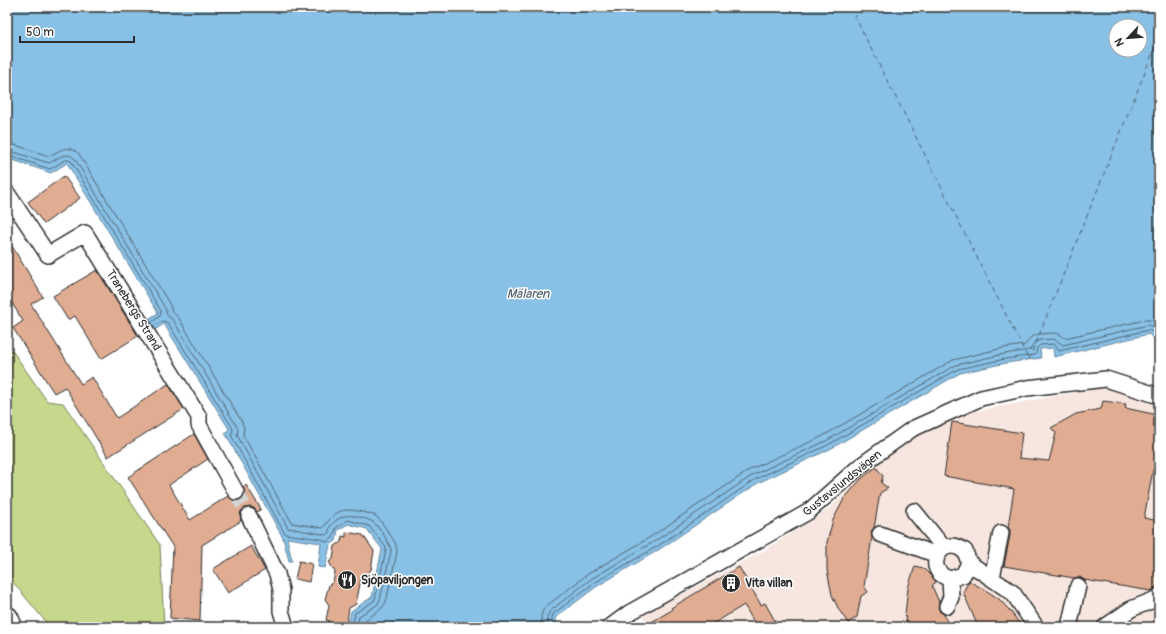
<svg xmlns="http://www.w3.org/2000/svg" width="1166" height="634" viewBox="0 0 1166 634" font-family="Pangolin,sans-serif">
<rect width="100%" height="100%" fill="#fff"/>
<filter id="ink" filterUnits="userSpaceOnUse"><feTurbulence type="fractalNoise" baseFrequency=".025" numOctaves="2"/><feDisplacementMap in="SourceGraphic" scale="8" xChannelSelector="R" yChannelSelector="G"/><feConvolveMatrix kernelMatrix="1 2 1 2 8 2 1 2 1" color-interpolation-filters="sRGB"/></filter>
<g filter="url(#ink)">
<path fill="#f6e6df" d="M1107,386L1159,402V627H643L644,614L763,551L830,508L859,477L920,432L965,413Z"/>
<path fill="#c6d88c" stroke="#78825c" d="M7,343L47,401L63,403L160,545L164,627H50L7,575Z"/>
<path fill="#88c0e6" stroke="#63849b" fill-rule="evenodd" d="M7,7H1159V345L1149,334L1054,357L1053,348L1040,349L1041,358L1006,363L960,373L830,449L758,483L660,549L596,587L556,617L557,627H348L351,611L372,597L382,549L367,529L348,524L338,530L336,541L330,545L325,568L318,567L321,543L287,538L292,561H289L283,538L225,433L229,429L164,324L151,332L145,321L158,313L67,163L51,173L7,158ZM1116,26H1140V50H1116Z"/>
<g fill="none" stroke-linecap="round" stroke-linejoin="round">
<path stroke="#506776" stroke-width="1" d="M7,144H12L49,156C60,151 67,143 79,154L170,305L172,312L178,317L242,422L244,428L243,435L292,523L323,528C335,511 341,507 362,512C367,513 373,514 377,517C381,521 385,527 388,532C393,539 397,544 397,552L386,602L381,609L365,620L363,627
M7,150L49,163C58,159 66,150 75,159L165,308L167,315L173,320L236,425L238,429L237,435L288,528L327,535C329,533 329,530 330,527C332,522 341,517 345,516C350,514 369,519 373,522C378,526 391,544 391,551L380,600L377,605L359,616L357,627
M7,155L50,169L65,160H68L71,161L161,311L160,316L152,322L151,324
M152,325L154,326L163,321L168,323L232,427L233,430L231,435L285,534L321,539L327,542L333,538L336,528L346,521L348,520L369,526L385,546L386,550L375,599L374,601L355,613L352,627
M542,627L541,616L544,608L588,574L652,536L751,469L823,436L953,360L1003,348L1025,345L1031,337L1039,334L1054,333L1059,334L1065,338L1145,320H1152L1159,323
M548,627L547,617L550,611L591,579L655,541L753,475L826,441L956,365L1004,354L1030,350L1034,343L1040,340L1054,339L1063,345L1148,325L1153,327L1159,332
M553,627L552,618L553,614L594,583L658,546L756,479L828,445L958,369L1005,359L1035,355L1036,353L1037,348L1040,345L1054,344L1056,346L1058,350L1059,351L1148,330L1151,331L1159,339"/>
<path stroke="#4c5f6c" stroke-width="1" stroke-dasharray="5 4" stroke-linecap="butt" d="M850,7L1029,360L1159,37"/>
</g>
<path fill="#e0ad93" stroke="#2b2b2b" d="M64,176L80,198L44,224L28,202Z
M7,238L43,297L31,304L81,384L92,377L117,418L168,384L184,409L108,457L65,387L54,393L13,328L23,321L7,295Z
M97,270L138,336L101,359L75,316L68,320L53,296Z
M1103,401L1126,404L1125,408L1153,414L1159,417V462L1153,470L1144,518L1159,521V587H1156L1151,591L1084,580L1080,577L1074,578L1004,566L1010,535V530L1008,527L1014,489L944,476L952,422L1022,433L1019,458L1049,461L1056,433L1051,428L1076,414L1101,409Z
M194,434L208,459L169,485L190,520L228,496L231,499L235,501L241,500L244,496L245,493L243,487L246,485L261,509L257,512L254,508L250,507L245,508L241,511L240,515L241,521L202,545L200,621L170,618L173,547L128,477Z
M876,467L883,476L881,483L888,488L880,493L874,528L871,531L872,538L864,586L868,592L861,596L857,617L848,623L839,610L832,595L827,570V542L833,520L844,499L861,479Z
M346,532L363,535L374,551L371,570L361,579L356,604L349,608L346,627H327L329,621L326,620L329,605L325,599L329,585L333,582L335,572L329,562L333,559L335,546L341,542L342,536L346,537Z
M251,546L265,570L228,593L213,569Z
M299,561L312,564L309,582L295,579Z
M915,566L923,568L936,581L932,586L939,602L938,607L940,612L944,614L949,627H907L905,614L908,588Z
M739,567L761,605L765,603L775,621L764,627H757L744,605L708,627H643L672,610L671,608Z
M969,581L987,591L999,599L1012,613L1022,627H978L963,592Z"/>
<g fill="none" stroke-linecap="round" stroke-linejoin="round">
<path stroke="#d5d5d5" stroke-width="15" stroke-dasharray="15 8" stroke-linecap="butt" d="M236,492L249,516"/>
<g stroke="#2b2b2b" stroke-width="18">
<path id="street" d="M7,193L48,255L85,233L199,417V425L236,492
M914,511L944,548
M249,516L277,574L281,590V611L286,627
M880,534L937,555
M969,563L963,575L950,579C948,578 944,577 942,575C929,566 938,545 953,546C957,546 961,549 965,551L969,563L1013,593L1036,627
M992,578L1001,533
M947,606L951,597L950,579
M610,627L629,613L808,512L860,466L912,429L981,398L1027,388L1106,379L1159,396
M1069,627L1078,586
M1105,627L1131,609L1156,599L1159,596"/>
</g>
<g stroke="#2b2b2b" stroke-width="25">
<path id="primary" d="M7,618L11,627"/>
</g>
<use href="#street" stroke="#fff" stroke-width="15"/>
<use href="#primary" stroke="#fff" stroke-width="22"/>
</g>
</g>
<defs>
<g id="restaurant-disc" transform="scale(1)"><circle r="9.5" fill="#2b2b2b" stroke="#fff"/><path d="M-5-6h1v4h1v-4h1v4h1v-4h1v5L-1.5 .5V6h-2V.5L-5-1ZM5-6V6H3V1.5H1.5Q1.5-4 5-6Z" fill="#fff"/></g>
<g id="building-disc" transform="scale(1)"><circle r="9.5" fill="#2b2b2b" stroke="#fff"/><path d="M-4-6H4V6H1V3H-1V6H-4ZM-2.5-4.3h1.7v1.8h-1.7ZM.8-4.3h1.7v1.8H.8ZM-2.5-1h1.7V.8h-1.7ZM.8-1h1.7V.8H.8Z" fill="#fff"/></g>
</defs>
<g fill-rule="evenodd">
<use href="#restaurant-disc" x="347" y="580"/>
<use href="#building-disc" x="731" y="583"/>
</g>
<g text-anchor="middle" stroke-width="3" stroke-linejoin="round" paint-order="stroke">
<g font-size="12" fill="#2b2b2b" stroke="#fff">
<text transform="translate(134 310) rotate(58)" y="4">Tranebergs Strand</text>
<text transform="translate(842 483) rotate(-39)" y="4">Gustavslundsvägen</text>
</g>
<g font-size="12" font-weight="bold" fill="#2b2b2b" stroke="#fff" text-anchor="start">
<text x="361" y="584">Sjöpaviljongen</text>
<text x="745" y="587">Vita villan</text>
</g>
<g font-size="13" font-style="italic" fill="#4c5f6c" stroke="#fff">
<text x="528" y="298">Mälaren</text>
</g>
</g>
<rect width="1166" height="634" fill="none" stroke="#fff" stroke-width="24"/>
<rect x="12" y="12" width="1142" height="610" fill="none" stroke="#2b2b2b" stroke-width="1.5" filter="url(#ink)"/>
<g transform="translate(1128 38) rotate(244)"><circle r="19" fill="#ffffff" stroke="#aaaaaa"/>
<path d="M0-3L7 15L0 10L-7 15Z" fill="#2b2b2b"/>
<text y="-6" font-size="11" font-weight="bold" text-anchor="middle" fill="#2b2b2b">N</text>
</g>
<path d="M20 36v6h114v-6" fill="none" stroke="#2b2b2b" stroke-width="2"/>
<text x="26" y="36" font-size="12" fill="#2b2b2b" stroke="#ffffff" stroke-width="3" paint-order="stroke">50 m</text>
</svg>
